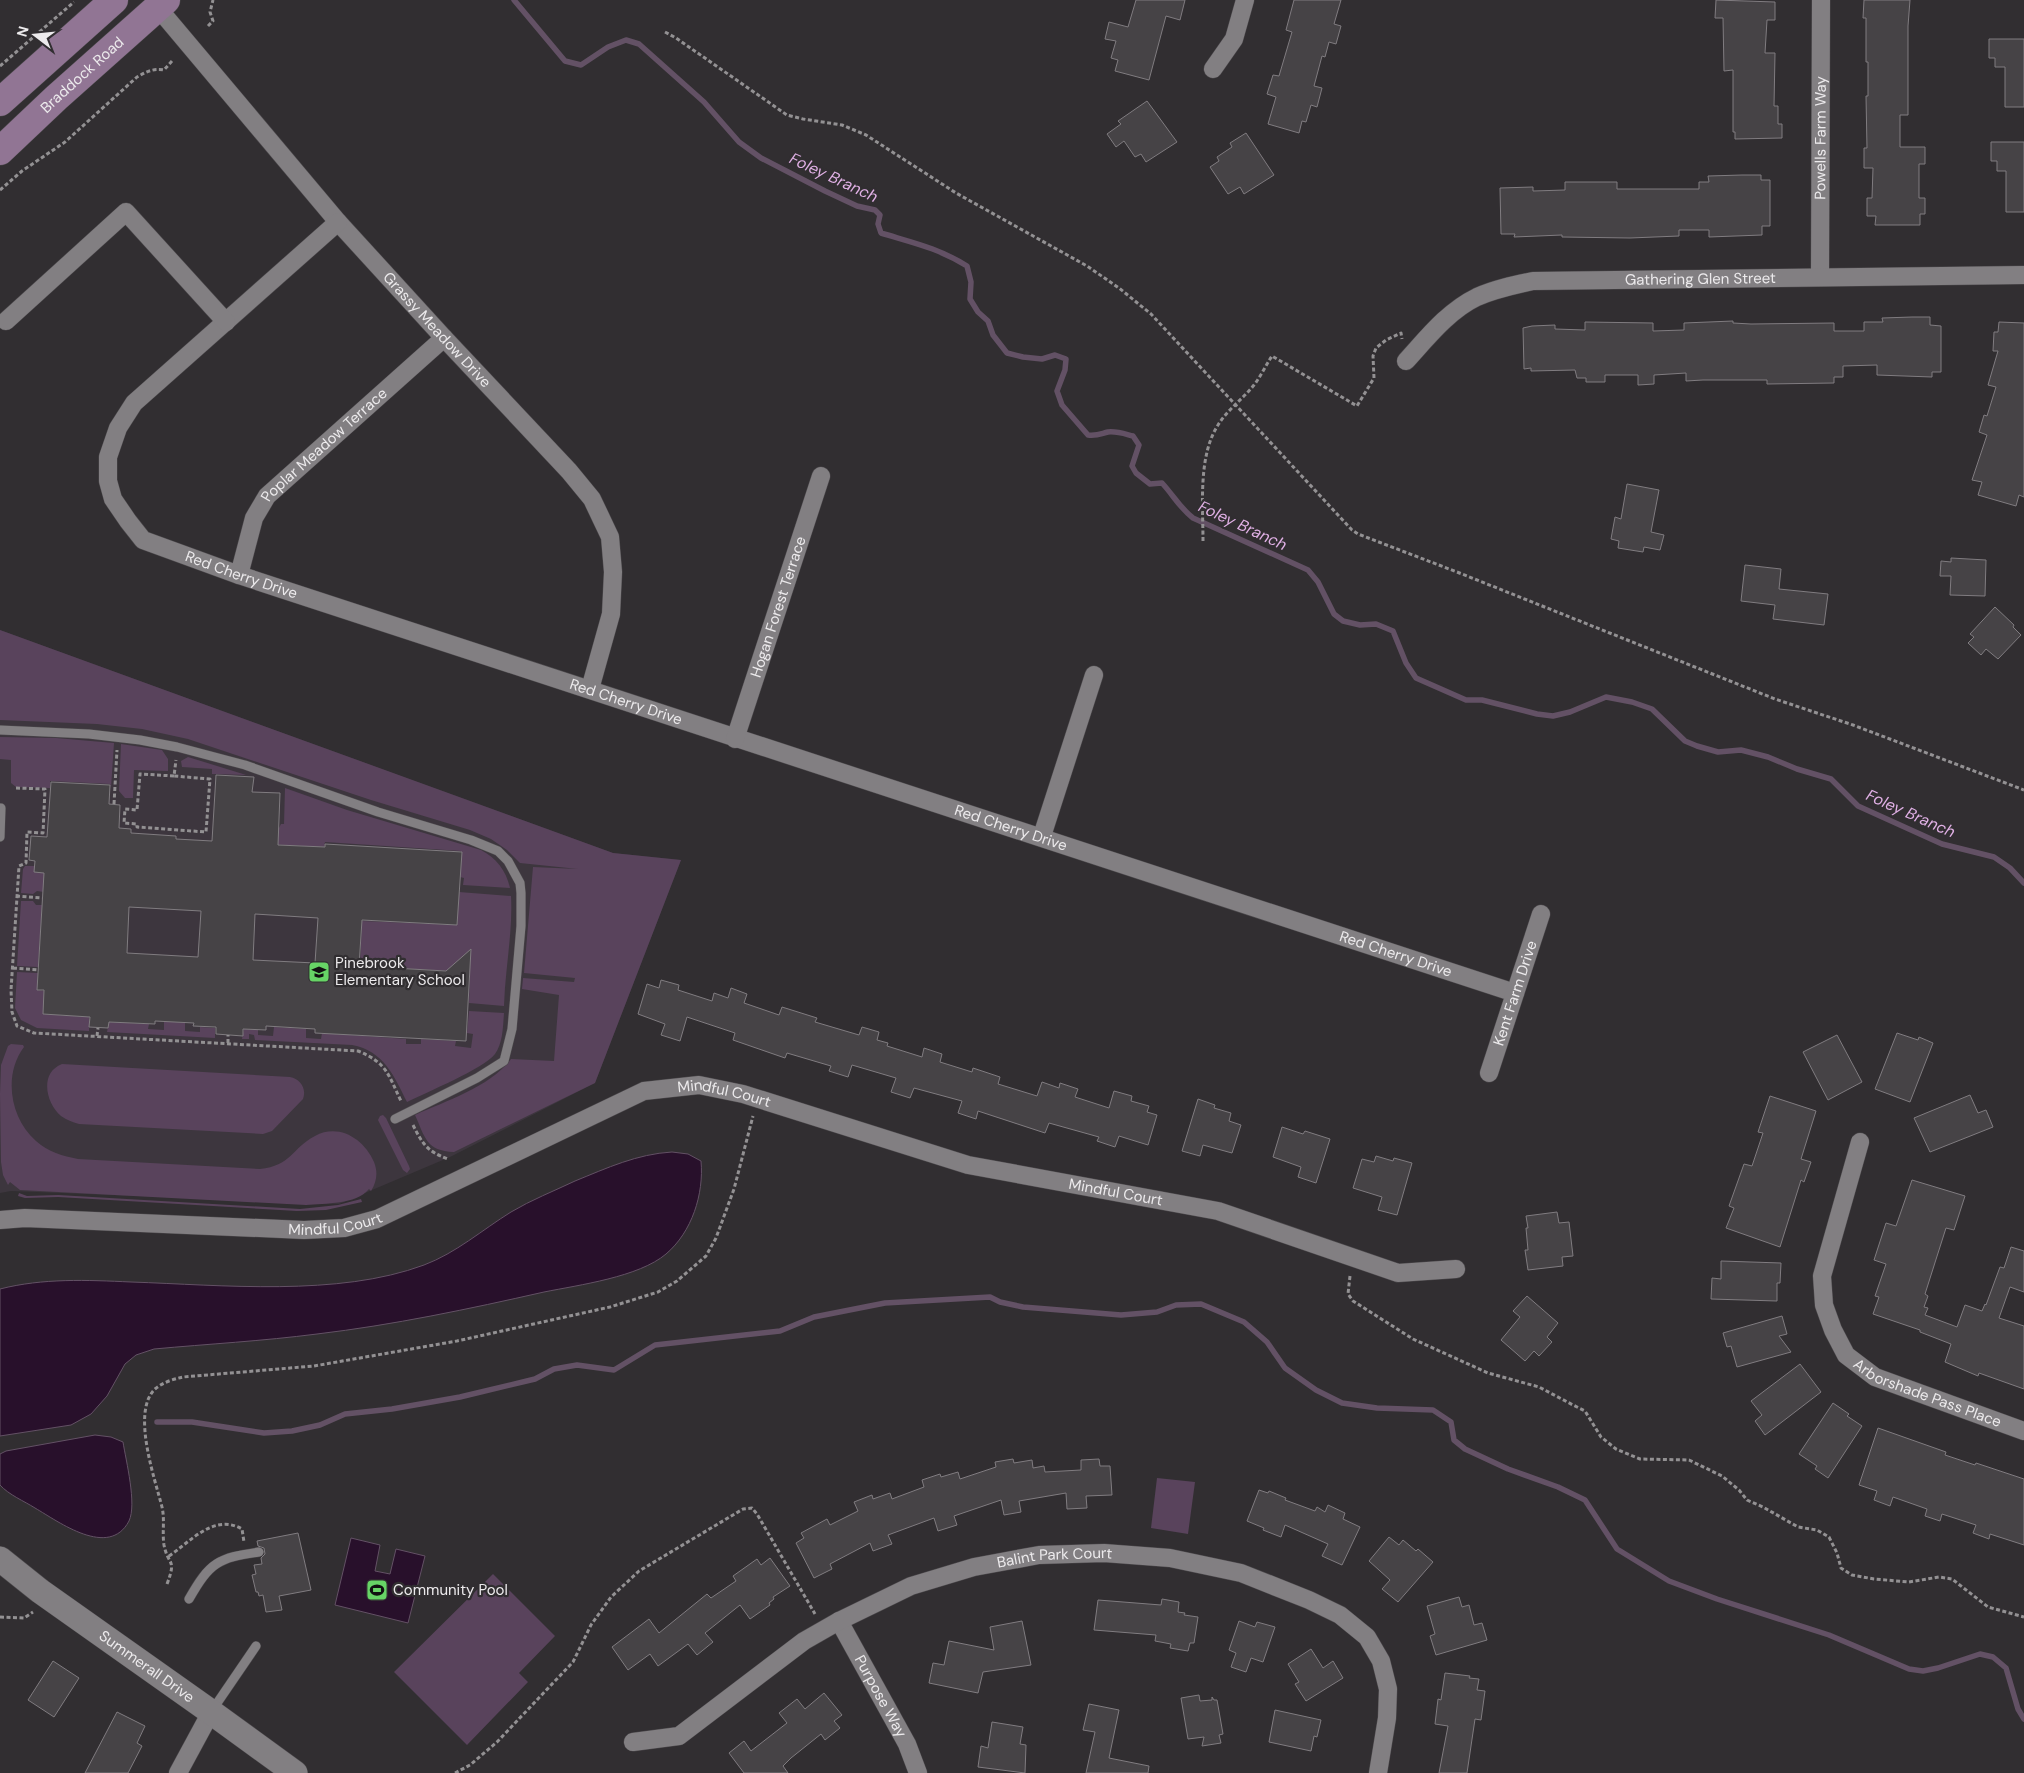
<svg xmlns="http://www.w3.org/2000/svg" width="2024" height="1773" viewBox="0 0 2024 1773" font-family="'DM Sans',sans-serif">
<rect width="100%" height="100%" fill="#312e31"/>
<path fill="#3d363e" d="M0,630L613,853L681,860L595,1083L450,1157L339,1204L11,1191L0,1193Z"/>
<path fill="#59435c" d="M0,630L613,853L681,860L595,1083L454,1152C426,1151 425,1137 415,1115C446,1101 490,1087 511,1059L554,1061L559,995L522,989L523,978L574,982L575,978L524,973L533,867L578,869L520,863L507,850L491,839L470,830L371,800L188,739L142,729L97,724L0,720Z
M0,737L56,738L114,743L111,788L110,784L50,781V788L16,787L11,783V760L0,759Z
M121,744L162,750L168,759V771L134,770L133,798H125L119,791Z
M188,757L243,774L246,775L212,774V769L182,767L181,761Z
M285,788L347,810L481,850C496,858 506,870 510,888L463,885L464,878L460,877L461,851L325,842L324,847L267,844V827L279,828L281,824H284Z
M25,866H35L45,873L44,892L37,891L33,894L21,893L23,869Z
M459,892L511,896C513,932 505,969 504,1006L469,1003L470,972L360,966L362,921L457,925Z
M21,901H33L36,905H42L38,967L17,966Z
M17,972L38,973L37,990L44,991L43,1014L89,1017V1031L37,1028L21,1020L15,1008Z
M469,1011L504,1013C503,1026 503,1043 495,1054C483,1069 427,1092 407,1102C394,1076 384,1051 352,1045L255,1040L254,1035L249,1034V1039H242L244,1029L258,1030V1035L273,1036L274,1027L306,1029V1038L321,1039L322,1033L406,1039V1044H421V1039L456,1041L455,1046L471,1048L473,1034L467,1033Z
M164,1021L185,1022V1031L200,1032V1027L215,1028V1038L107,1032L109,1022L149,1024L148,1029L164,1030Z
M11,1044L23,1045L24,1047C3,1075 10,1118 36,1141C48,1152 63,1156 78,1159L260,1169C291,1166 292,1148 315,1136C339,1123 364,1139 374,1162C378,1172 377,1181 371,1191L369,1189C356,1205 325,1203 306,1205L20,1190L10,1182L8,1185L3,1175L1,1162L0,1094L1,1065L8,1046Z
M62,1064L290,1077C300,1079 307,1088 303,1099L272,1131L263,1134L79,1124C72,1122 67,1120 61,1116C46,1103 39,1073 62,1064Z
M383,1115L386,1118L409,1166L410,1169L407,1173L403,1170L378,1120L380,1116Z
M19,1193L27,1196L58,1195L300,1209L338,1205L361,1199L362,1202L326,1210L297,1211L58,1197L25,1198L18,1196Z
M1157,1478L1195,1482L1188,1534L1151,1528Z
M493,1574L555,1636L519,1673L528,1682L467,1745L394,1672Z"/>
<path fill="#28102b" stroke="#635165" d="M672,1152L688,1154L701,1161C704,1194 692,1232 666,1254C639,1277 579,1285 544,1292C469,1309 393,1325 317,1334C263,1341 208,1344 154,1349L136,1355L125,1364L107,1396L91,1414L71,1425L0,1436V1289C43,1278 87,1280 131,1282C222,1285 338,1297 424,1265C456,1253 482,1230 511,1212C531,1200 554,1191 575,1181C607,1168 637,1154 672,1152Z
M95,1435L111,1437L123,1442C126,1461 137,1504 129,1521C109,1559 59,1522 35,1508C24,1501 9,1495 0,1485V1454L6,1451Z
M351,1538L380,1545L375,1571L390,1574L396,1549L425,1556L408,1623L335,1605Z"/>
<g fill="none" stroke-linecap="round" stroke-linejoin="round">
<path stroke="#635165" stroke-width="5.5" d="M514,0L565,61L581,65L608,47L626,40L639,44L704,102L739,142L761,158L825,191L857,206L875,210L880,215L878,224L881,233C914,243 938,248 967,266L971,282L970,299L978,312L988,321L993,335L1007,353L1023,357L1042,359L1055,355L1066,359L1065,370L1057,391L1062,405L1088,435C1097,436 1100,434 1108,432C1117,431 1125,434 1133,436L1139,445L1132,466L1136,473L1150,484L1162,483C1174,496 1179,507 1193,518L1308,570L1318,582L1334,614L1343,621L1360,625L1376,624L1393,631L1406,663L1416,678L1466,700H1482L1537,714L1553,716L1570,712L1606,697L1632,702L1652,709L1685,741L1697,746L1718,752L1741,750L1768,757L1797,769L1831,779L1858,806L1942,844L1994,857L2010,868L2024,883
M157,1422H192L264,1433L292,1431L320,1425L345,1414L392,1409L460,1397L535,1379L554,1369L577,1365L614,1370L655,1345L780,1331L814,1317L885,1303L990,1297L1000,1302L1023,1307L1121,1315L1157,1312L1176,1305L1201,1304L1244,1322L1267,1342L1285,1368L1316,1390L1342,1403L1377,1408L1433,1410L1451,1422L1454,1440L1465,1449L1508,1469L1558,1487L1585,1500L1617,1549L1669,1581L1717,1599L1829,1635L1909,1669L1923,1671L1938,1668L1980,1654L1993,1657L2006,1668L2018,1709L2024,1719"/>
</g>
<path fill="#464346" stroke="#807c80" fill-rule="evenodd" d="M1136,0H1185L1180,20L1166,16L1149,80L1115,71L1118,60L1111,58L1116,41L1105,39L1109,22L1128,27Z
M1294,0H1341L1334,24L1341,26L1336,44L1329,42L1325,57L1322,56L1314,86L1322,88L1317,107L1311,105L1306,122L1302,121L1299,133L1268,124L1276,97L1267,94L1273,75L1279,76L1292,32L1286,30Z
M1716,0L1775,2V20H1767L1765,53H1775L1774,106H1778V124H1782V138L1735,139V132H1733V70L1724,71L1723,18H1715Z
M1864,0H1910L1908,26V115H1900V147H1925V164H1919V198H1925V214H1920V225H1875L1876,216H1867V198H1872L1873,168H1864V148H1867L1866,96H1868V62H1866V18H1863Z
M1989,39H2024V107H2005V67H1995V58H1989Z
M1147,101L1177,142L1146,162L1141,154L1135,157L1124,141L1116,147L1107,134L1121,124L1118,121Z
M1246,133L1274,175L1244,194L1240,187L1228,194L1210,167L1219,161L1217,157L1232,147L1230,143Z
M1991,142H2024V212H2006V171H1997V161H1991Z
M1742,175H1761V180H1770V226H1762V235L1709,237V230H1679V236L1630,238L1562,237V235L1514,237L1515,234H1501L1500,188L1533,187V191L1565,190V182H1617V189H1699V182H1709L1708,176Z
M1912,317H1930V325L1941,326V372H1932V377L1877,375V365L1843,366V377H1834V383L1767,384V380H1703L1686,381V373L1654,375V384L1638,385V375H1605V382H1586V378H1577L1575,370L1531,371V368L1524,369L1523,328L1532,326L1555,325V329L1585,330V322L1653,323V331L1684,330V323L1733,321V323L1751,324L1834,323V331H1864V322H1883L1882,318Z
M1999,322L2024,323V497L2019,495L2016,506L1978,495L1982,482L1972,480L1987,435L1979,432L1984,415L1987,416L1996,387L1988,385L1998,351H1993L1994,332H1998Z
M1627,484L1659,490L1651,532L1664,535L1660,550L1644,547L1643,552L1618,548L1619,541L1611,539L1615,517L1621,519Z
M1951,558L1986,560L1985,596L1950,595L1951,576H1940L1941,561L1951,562Z
M1745,565L1781,569L1779,589L1828,594L1824,625L1773,619L1775,605L1741,601Z
M1995,607L2014,625L2013,627L2021,635L1998,659L1986,649L1981,655L1968,643L1974,637L1970,634Z
M216,775L254,777L252,792L280,793L278,845L325,847V844L462,852L457,925L362,920L359,966L446,971L471,949L466,1041L315,1033V1029L266,1026V1030L243,1029V1036L216,1034V1027L193,1026L194,1023L155,1021V1024L109,1022L108,1028L89,1027L90,1017L43,1014L44,990H37L44,873L34,872L35,861L29,860L31,836L47,837L51,782L110,785L109,804L120,805L119,828L131,829V833L176,836V839L212,841ZM129,907L201,911L198,957L127,953ZM255,914L318,918L315,963L253,960Z
M661,980L679,985L678,990L712,1001L714,993L728,998L731,988L747,994L744,1003L779,1015L782,1007L817,1018L815,1022L859,1035L862,1027L879,1032L877,1040L888,1043L887,1046L922,1057L924,1048L942,1054L940,1062L972,1072L973,1068L1000,1077L998,1084L1037,1096L1042,1082L1059,1088L1060,1083L1078,1089L1075,1097L1109,1108L1114,1091L1132,1096L1131,1101L1149,1106L1147,1112L1157,1115L1148,1145L1119,1136L1115,1147L1097,1141L1099,1137L1049,1123L1045,1133L978,1111L976,1119L958,1113L962,1101L914,1088L910,1098L891,1092L896,1078L852,1065L848,1077L829,1071L831,1066L787,1053L785,1058L733,1040L735,1033L687,1017L680,1041L661,1035L665,1024L638,1014L647,984L659,988Z
M1897,1033L1918,1040L1919,1037L1933,1043L1910,1102L1875,1089Z
M1837,1035L1862,1082L1828,1100L1803,1052Z
M1970,1095L1978,1113L1986,1110L1993,1127L1930,1152L1914,1118Z
M1770,1096L1816,1111L1801,1159L1811,1162L1804,1182L1801,1180L1780,1247L1726,1228L1734,1208L1729,1206L1744,1164L1752,1166L1763,1133L1758,1132Z
M1198,1099L1215,1105L1214,1108L1231,1113L1229,1121L1241,1125L1232,1153L1203,1145L1200,1156L1182,1151Z
M1282,1127L1303,1134L1305,1131L1330,1139L1316,1183L1298,1177L1301,1167L1273,1157Z
M1376,1156L1393,1161L1394,1158L1412,1163L1397,1215L1378,1210L1382,1197L1353,1188L1362,1159L1374,1162Z
M1912,1180L1965,1196L1954,1230L1946,1228L1925,1294L1928,1296L1924,1307L1928,1308L1925,1315L1957,1327L1965,1305L1982,1311L1985,1304L1986,1305L2000,1267L2004,1268L2011,1247L2024,1251V1292L2010,1287L1999,1318L2024,1326V1389L1979,1373L1978,1376L1945,1362L1951,1344L1920,1332V1330L1873,1314L1879,1297L1875,1296L1886,1264L1874,1260L1886,1223L1896,1226Z
M1557,1212L1559,1223L1569,1222L1573,1256L1562,1257L1563,1266L1528,1270L1525,1250H1528L1526,1228H1528L1526,1216Z
M1721,1261L1781,1263L1780,1283H1777V1301L1711,1299L1712,1278L1721,1279Z
M1527,1296L1558,1323L1547,1337L1552,1342L1539,1356L1534,1351L1525,1361L1501,1340L1520,1317L1513,1311Z
M1782,1316L1787,1334L1779,1336L1791,1352L1737,1367L1731,1346L1727,1347L1723,1333Z
M1800,1364L1821,1392L1765,1435L1755,1421L1762,1415L1751,1401Z
M1833,1403L1849,1414L1847,1416L1862,1426L1828,1478L1815,1469L1817,1466L1799,1454Z
M1878,1428L1946,1452L1945,1455L1975,1465L1976,1463L2024,1479V1545L1990,1534L1989,1539L1973,1533L1976,1525L1942,1514L1940,1521L1925,1516L1927,1509L1893,1497L1890,1506L1874,1500L1877,1491L1859,1485Z
M1013,1459L1014,1463L1032,1460L1033,1468L1044,1466L1045,1472L1081,1470V1460L1099,1459L1100,1466H1110L1112,1495L1086,1496L1087,1508L1067,1509L1066,1493L1019,1501L1021,1512L1004,1515L1001,1500L954,1516L957,1525L938,1531L934,1518L888,1535L892,1544L873,1551L870,1543L830,1564L832,1569L814,1578L796,1543L804,1538L801,1533L827,1519L830,1525L858,1511L854,1502L872,1495L873,1499L890,1493L892,1499L924,1487L922,1480L940,1474L941,1477L958,1472L960,1479L996,1467L995,1462Z
M1259,1490L1268,1493L1269,1491L1286,1498L1285,1500L1315,1511L1317,1507L1325,1512L1328,1505L1345,1513L1343,1519L1360,1527L1342,1565L1322,1556L1328,1544L1285,1525L1281,1537L1263,1530L1264,1528L1247,1521Z
M298,1533L311,1590L279,1596L282,1610L266,1612L263,1595L259,1596L258,1592H256L252,1575L256,1574L254,1565L262,1564L261,1558L265,1554L264,1548L258,1546L257,1541Z
M1389,1537L1399,1545L1403,1540L1416,1551L1418,1549L1433,1562L1398,1602L1382,1589L1390,1580L1369,1561Z
M770,1558L790,1586L773,1597L774,1599L769,1603L770,1605L750,1619L740,1605L705,1633L713,1642L697,1655L688,1644L658,1666L650,1654L628,1670L612,1647L649,1619L659,1633L707,1594L711,1598L736,1581L733,1576L757,1559L761,1565Z
M1459,1597L1462,1607L1469,1605L1474,1625L1482,1623L1487,1640L1436,1655L1430,1636L1435,1634L1427,1606Z
M1162,1599L1179,1602L1178,1612L1185,1613L1184,1615L1198,1617L1194,1643H1190L1188,1651L1170,1648L1171,1644L1155,1641L1156,1635L1094,1630L1098,1600L1161,1605Z
M1022,1621L1031,1665L983,1672L978,1693L929,1683L933,1663L944,1665L949,1641L994,1650L990,1627Z
M1239,1621L1255,1627L1257,1622L1275,1627L1263,1662L1251,1658L1246,1672L1231,1667L1236,1653L1229,1650Z
M1311,1649L1323,1668L1333,1661L1343,1678L1306,1701L1295,1684L1299,1682L1288,1664Z
M53,1661L79,1678L54,1717L28,1700Z
M1445,1673L1470,1676L1469,1678L1479,1679L1477,1690L1485,1691L1481,1720L1475,1719L1467,1773H1439L1448,1726L1435,1724L1438,1699L1441,1700Z
M824,1693L842,1715L834,1721L840,1728L825,1740L821,1734L791,1758L783,1766L788,1773H744L729,1753L744,1741L751,1751L787,1723L779,1713L797,1699L805,1709Z
M1199,1695L1200,1701L1212,1700V1697L1214,1700H1217L1223,1734L1219,1735L1221,1743L1202,1746L1204,1737L1188,1739L1181,1698Z
M1089,1704L1119,1710L1109,1758L1149,1766L1148,1773H1086L1095,1732L1083,1730Z
M1275,1710L1321,1720L1317,1737L1314,1736L1311,1751L1269,1742Z
M117,1712L145,1726L137,1743L142,1746L128,1773H85Z
M992,1722L1023,1727L1020,1744L1026,1745L1025,1773L978,1767L981,1746L988,1748Z"/>
<g fill="none" stroke-linecap="round" stroke-linejoin="round">
<g stroke="#4c494c" stroke-width="10">
<path id="lane" d="M0,730L89,734L140,740L177,747L245,765L378,812L471,840L498,851L508,861L520,883L521,893V926L512,1029L504,1061L477,1078L395,1119
M0,808H1L0,837
M189,1599C210,1562 218,1558 259,1552
M211,1712L256,1646"/>
</g>
<g stroke="#4c494c" stroke-width="19">
<g id="street">
<path id="s1" d="M158,8L338,222L444,338L569,471L592,499L610,537L613,572L611,614L590,689"/>
<path d="M1213,69L1234,39L1245,0"/>
<path id="s2" d="M338,222L134,403L118,428L108,457V481L113,499L128,521L143,540L239,575L1515,993"/>
<path id="s3" d="M1820,277L1821,0"/>
<path d="M6,321L126,212L226,322"/>
<path id="s4" d="M1406,361C1427,338 1448,311 1477,297C1495,289 1514,285 1533,281L2024,275"/>
<path id="s5" d="M239,575L254,518L267,496L444,338"/>
<path id="s6" d="M735,739L821,476"/>
<path d="M1042,836L1094,675"/>
<path id="s7" d="M1489,1073L1541,914"/>
<path id="s8" d="M1860,1142L1822,1276L1824,1305L1833,1330L1846,1355L1875,1377L2024,1431"/>
<path id="s9" d="M0,1220L25,1218L304,1230L344,1228L377,1219L644,1091L699,1085L743,1094L968,1165L1218,1211L1398,1273L1456,1269"/>
<path id="s10" d="M839,1621L907,1744L918,1773"/>
<path id="s11" d="M633,1742L679,1736L804,1641L839,1621L911,1586L974,1567L1039,1555L1104,1553L1170,1558L1241,1573L1309,1600L1340,1615L1367,1637L1381,1661L1388,1689L1387,1718L1378,1773"/>
<path d="M178,1773L211,1712"/>
</g>
</g>
<g stroke="#4c494c" stroke-width="26">
<g id="secondary">
<path id="s12" d="M0,1559L40,1591L211,1712L295,1773"/>
</g>
</g>
<g stroke="#4c494c" stroke-width="29">
<g id="primary">
<path d="M0,102L114,0"/>
<path id="s13" d="M0,151L56,98L166,0"/>
</g>
</g>
<path stroke="#939193" stroke-width="3" stroke-dasharray="4 2.5" stroke-linecap="butt" d="M208,26L213,21L210,12L213,0
M665,32L676,38L787,115L803,119L842,125L866,135L956,193L1087,266L1119,288L1151,314L1352,530L1358,534L1457,572L1775,699L1853,725L2024,790
M0,66L74,2
M0,190L22,171L65,142L137,77C146,72 153,68 164,70L172,61
M1203,541C1203,505 1198,456 1218,425C1228,409 1243,399 1254,385C1261,376 1266,365 1272,356L1357,406L1374,378L1373,356L1376,348L1386,340L1401,333L1402,339
M174,776L140,774L137,810L125,809L124,823L137,824V827L206,832L210,779L174,776L176,760
M16,788L45,789L43,833L27,832L26,863L19,866L11,990L12,1012L17,1026L34,1033L358,1051C387,1063 388,1074 401,1101
M114,804L117,750
M16,896L42,898
M13,968L39,970
M97,1036L98,1028
M228,1043V1035
M413,1125C423,1145 427,1151 448,1159
M1350,1276L1348,1294L1353,1301L1413,1339L1488,1373L1539,1387L1573,1405L1585,1411L1601,1437L1616,1449L1640,1459L1689,1460L1722,1476L1739,1490L1747,1500L1763,1507L1798,1527L1817,1530L1829,1537L1837,1553L1841,1568L1852,1575L1874,1579L1909,1582L1939,1577L1952,1579L1988,1607L2024,1617
M169,1556C190,1542 214,1513 242,1529L244,1542
M167,1584C177,1558 168,1566 164,1545C162,1532 165,1520 162,1507C155,1479 131,1412 155,1389C163,1382 174,1379 183,1377L314,1366L457,1341L610,1307L658,1292L677,1281L706,1256L716,1238L734,1189L753,1116
M0,1617L24,1618L33,1612
M455,1773L470,1765L497,1742L573,1662L591,1625L611,1597L639,1571L743,1509L752,1508L757,1514L815,1614"/>
<use href="#lane" stroke="#827f82" stroke-width="9"/>
<use href="#street" stroke="#827f82" stroke-width="18"/>
<use href="#secondary" stroke="#827f82" stroke-width="25"/>
<use href="#primary" stroke="#917594" stroke-width="28"/>
</g>
<defs>
<g id="school-square" transform="scale(1.125)"><rect x="-9" y="-9" width="18" height="18" rx="4" fill="#67d466" stroke="#312e31"/><path d="M0-5L7-2L0 1L-7-2ZM-4 1L0 2.5L4 1V4Q0 6-4 4Z" fill="#111"/></g>
<g id="stadium-square" transform="scale(1.125)"><rect x="-9" y="-9" width="18" height="18" rx="4" fill="#67d466" stroke="#312e31"/><path d="M0-5a6.5 5 0 1 0 0 10a6.5 5 0 1 0 0-10ZM-3.5-1.8h7v3.6h-7Z" fill="#111"/></g>
</defs>
<g fill-rule="evenodd">
<use href="#school-square" x="319" y="972"/>
<use href="#stadium-square" x="377" y="1590"/>
</g>
<g text-anchor="middle" stroke-width="4.5" stroke-linejoin="round" paint-order="stroke">
<g font-size="15" fill="#eceaec" stroke="#312e31">
<text dy="5" stroke="none"><textPath href="#s13" startOffset="112">Braddock Road</textPath></text>
<text dy="5" stroke="none"><textPath href="#s3" startOffset="139">Powells Farm Way</textPath></text>
<text dy="5" stroke="none"><textPath href="#s4" startOffset="322">Gathering Glen Street</textPath></text>
<text dy="5" stroke="none"><textPath href="#s1" startOffset="426">Grassy Meadow Drive</textPath></text>
<text dy="5" stroke="none"><textPath href="#s5" startOffset="161">Poplar Meadow Terrace</textPath></text>
<text dy="5" stroke="none"><textPath href="#s2" startOffset="531">Red Cherry Drive</textPath></text>
<text dy="5" stroke="none"><textPath href="#s6" startOffset="139">Hogan Forest Terrace</textPath></text>
<text dy="5" stroke="none"><textPath href="#s2" startOffset="936">Red Cherry Drive</textPath></text>
<text dy="5" stroke="none"><textPath href="#s2" startOffset="1341">Red Cherry Drive</textPath></text>
<text dy="5" stroke="none"><textPath href="#s2" startOffset="1746">Red Cherry Drive</textPath></text>
<text dy="5" stroke="none"><textPath href="#s7" startOffset="84">Kent Farm Drive</textPath></text>
<text dy="5" stroke="none"><textPath href="#s9" startOffset="756">Mindful Court</textPath></text>
<text dy="5" stroke="none"><textPath href="#s9" startOffset="1161">Mindful Court</textPath></text>
<text dy="5" stroke="none"><textPath href="#s9" startOffset="336">Mindful Court</textPath></text>
<text dy="5" stroke="none"><textPath href="#s8" startOffset="314">Arborshade Pass Place</textPath></text>
<text dy="5" stroke="none"><textPath href="#s11" startOffset="471">Balint Park Court</textPath></text>
<text dy="5" stroke="none"><textPath href="#s12" startOffset="182">Summerall Drive</textPath></text>
<text dy="5" stroke="none"><textPath href="#s10" startOffset="86">Purpose Way</textPath></text>
</g>
<g font-size="15" fill="#eceaec" stroke="#312e31" text-anchor="start">
<text x="335" y="968">Pinebrook<tspan x="335" dy="17">Elementary School</tspan></text>
<text x="393" y="1595">Community Pool</text>
</g>
<g font-size="16" font-style="italic" fill="#e0b0e5" stroke="#312e31">
<text transform="translate(834 177) rotate(25)" y="6">Foley Branch</text>
<text transform="translate(1243 525) rotate(25)" y="6">Foley Branch</text>
<text transform="translate(1911 813) rotate(24)" y="6">Foley Branch</text>
</g>
</g>
<g transform="translate(35 35) rotate(286)" stroke="#312e31" stroke-width="4" paint-order="stroke">
<path d="M0-4L9 19L0 12L-9 19Z" fill="#eceaec"/>
<text y="-8" font-size="14" font-weight="bold" text-anchor="middle" fill="#eceaec">N</text>
</g>
</svg>
